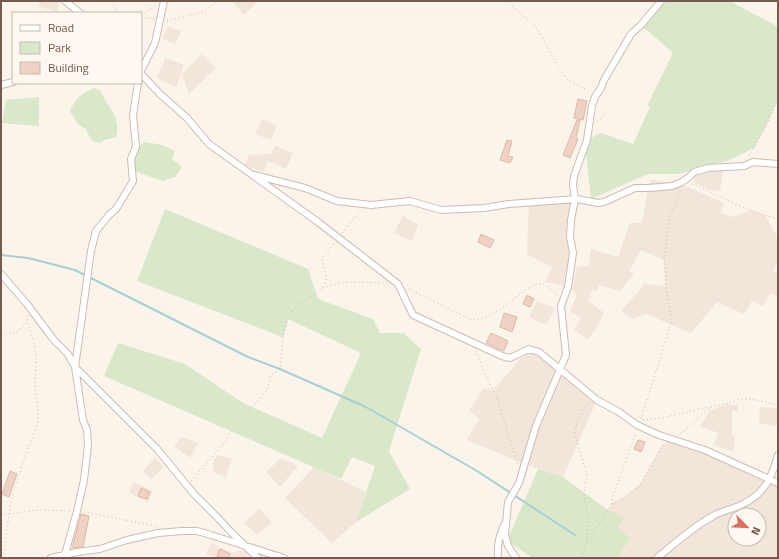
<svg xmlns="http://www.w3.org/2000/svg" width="779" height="559" viewBox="0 0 779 559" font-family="'Titillium Web',sans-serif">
<rect width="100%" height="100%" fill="#fbf4ea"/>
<path fill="#f2e5d9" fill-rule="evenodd" d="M41,1H61L56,12L38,6Z
M232,1H254L256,3L244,15Z
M168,26L181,31L175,45L162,38Z
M202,54L216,68L189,94L182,74Z
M165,58L184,65L176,87L157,78Z
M262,119L277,126L271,140L255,134Z
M275,146L293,153L286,169L268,161L263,172L245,165L249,155L271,154Z
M710,170L723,171L720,191L709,190L694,182V175Z
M651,179L688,187L724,203L720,213L734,217L750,210L765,215L778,238V259L773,271L778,273V296L770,294L763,306L752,301L744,314L717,302L691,333L646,314L633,319L621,311L645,284L666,286L664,260L641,250L629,271L634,274L620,291L599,285L596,292L592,290L588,301L604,313L598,326L588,339L574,330L581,318L570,311L577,295L572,291L577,267L589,266L591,249L618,257L630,223H642L648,188Z
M575,199L570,251L564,286L545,282L552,267L527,254L529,202Z
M403,216L418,225L412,241L394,233Z
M537,301L555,308L546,325L529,317Z
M529,349L539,352L597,400L563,477L524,464L467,440L479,419L469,410L484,388L493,390Z
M726,404L738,405V411H732V436L735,438L733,452L714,445L718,433L700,426L710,411Z
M760,407L778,408V425L775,426L759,423Z
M182,437L198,443L190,458L174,446Z
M671,438L778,483V558H618L630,538L618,528L608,510L612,504L623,498L640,485L661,447ZM735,515H759V539H735Z
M218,455L231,459L226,478L213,472L214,460Z
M155,458L164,467L151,479L143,471Z
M281,458L298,466L280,487L266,472Z
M314,467L366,492L356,522L332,543L285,498Z
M134,482L153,491L148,502L129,493Z
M259,509L272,522L257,535L244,523Z
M211,543L233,553L230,558H216L206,554Z"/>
<path fill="#fae6df" d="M248,548L284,558H230L233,553Z"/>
<path fill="#d8e8c9" d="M661,1H730L778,27V99L765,128L754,148L727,161L679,174H648L591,199L585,145L587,140L601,133L633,144L650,107L647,106L673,53L641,25Z
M94,88L101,91C107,108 122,116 116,137L104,140L99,143L91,140L86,129L79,125L70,112C75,98 81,94 94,88Z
M39,97V126L2,123L6,100Z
M145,142L162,145L175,151L172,159L180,165L181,168L175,177L163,181L148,176L132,170L136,147Z
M165,209L308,269L318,299L373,319L380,333H403L421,349L389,451L410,489L356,522L375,466L352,457L341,479L104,376L118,343L185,364L243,403L322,438L361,353L288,319L283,338L275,334L137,281Z
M538,469L563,477L608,510L623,517L618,528L630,538L618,558H533L507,541Z"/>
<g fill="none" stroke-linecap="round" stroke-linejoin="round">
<path stroke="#a7d0d5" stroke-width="2" d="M1,255L28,258L75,270L248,357L280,369L366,407L477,471L575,535"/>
</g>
<path fill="#efd2c4" stroke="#e0b8a5" d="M578,99L587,101L583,120L574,118Z
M577,120H580L576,138L578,139L570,158L563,155Z
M507,140L512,141L508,156L513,157L510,163L500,160Z
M481,234L494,240L490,248L478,242Z
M527,295L534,299L530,307L523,304Z
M504,313L517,317L512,332L500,327Z
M491,333L508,341L504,351L486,343Z
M638,440L645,442L641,452L634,449Z
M10,471L17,474L9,497L2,494Z
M141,488L150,492L147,499L138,496Z
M81,514L89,516L83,547L73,548V545Z
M220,549L230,554L228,558H222L217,556Z"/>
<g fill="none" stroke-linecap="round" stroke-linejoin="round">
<g stroke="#cdbcb1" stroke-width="8">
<path id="minor" d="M65,1L80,13
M141,71L155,43L164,1
M141,74L160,94L187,118L209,144L318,222L398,284L413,315L502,356L510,358L529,349L539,352L597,400L619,412L637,425L659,435L705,450L778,483
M1,85L13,82
M254,175L305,188L337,201L371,205L410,201L441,210L484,208L509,204L577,199L598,203L604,202L635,188H648L672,186L682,182L689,177L694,172L708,168L744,166L753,162L778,164
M1,274L27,304L53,339L68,354L75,367L157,449L194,494L218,518L233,534L258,558
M51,558L77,552L100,549L127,540L158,533L182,531H197L211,535L284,558
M64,558L77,511L84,480L88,445L87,430L83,420L75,367L91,251L96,231L109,215L116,209L133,181L131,159L136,147L133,115L138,83
M498,558C497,545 499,537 504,525
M516,558L508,546L505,535L508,502L519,483L536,426L566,355L561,306L568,287L573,253L570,237L571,220L575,199L573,185L574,176L587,140L592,106L595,97L601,88L604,80L631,34L641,25L661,1
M657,558C675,543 693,527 713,516C723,510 735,509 745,503C766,492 772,476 778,455"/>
</g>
<path stroke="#d4b6a7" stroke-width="1" stroke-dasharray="1 3" stroke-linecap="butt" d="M112,1L117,13
M506,1L533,24L539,32L559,68L568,80L591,92
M141,15L156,5
M141,17L154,19
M167,21L203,12L218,1
M597,121L606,114
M749,156L765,128L778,99
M692,184L696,185C723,199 749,211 778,219
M342,233L360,211
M323,288C344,279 365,283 387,283
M409,289L472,320C491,320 509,302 523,292C527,289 532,285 537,284C544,283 554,290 557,296
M1,334C15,334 18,333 27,321
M476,351L487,379L496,395L518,464
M641,419L672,320L666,287L664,259L670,214L682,190
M643,420L662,418L712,406
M677,435L686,430L703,413L713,406L726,404L740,399H751L778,405
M191,481L223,445L238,421L267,390L271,375L280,369C282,350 282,328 292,311C299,301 325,293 326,280C326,273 323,265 322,258L334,244
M612,504L613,496L636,432
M84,512L156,526
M1,515L38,510L71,511
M587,541L597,527L612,504L623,498L640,485L661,447L665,443
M5,558V543L12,496L25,457L38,422V409L35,385L36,359L34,342L27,321V315
M582,558L587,541L588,518L584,496L587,474L579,450L575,432L577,422L589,401"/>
<use href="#minor" stroke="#fff" stroke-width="6"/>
</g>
<rect width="779" height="559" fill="none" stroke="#755a4f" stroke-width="4"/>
<rect x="12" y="12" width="130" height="72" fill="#fef8f1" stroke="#c7b9b0"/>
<rect x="20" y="25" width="20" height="6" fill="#ffffff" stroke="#c7b9b0"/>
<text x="48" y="32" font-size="12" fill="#755a4f">Road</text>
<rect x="20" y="42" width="20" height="12" fill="#d8e8c9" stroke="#c7b9b0"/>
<text x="48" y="52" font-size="12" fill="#755a4f">Park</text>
<rect x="20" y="62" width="20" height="12" fill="#efd2c4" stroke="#c7b9b0"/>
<text x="48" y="72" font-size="12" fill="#755a4f">Building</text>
<g transform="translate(747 527) rotate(114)"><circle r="19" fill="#fef8f1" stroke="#c7b9b0"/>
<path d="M0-3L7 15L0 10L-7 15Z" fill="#db6f59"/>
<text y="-6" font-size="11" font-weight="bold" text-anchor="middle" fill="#755a4f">N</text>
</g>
</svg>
